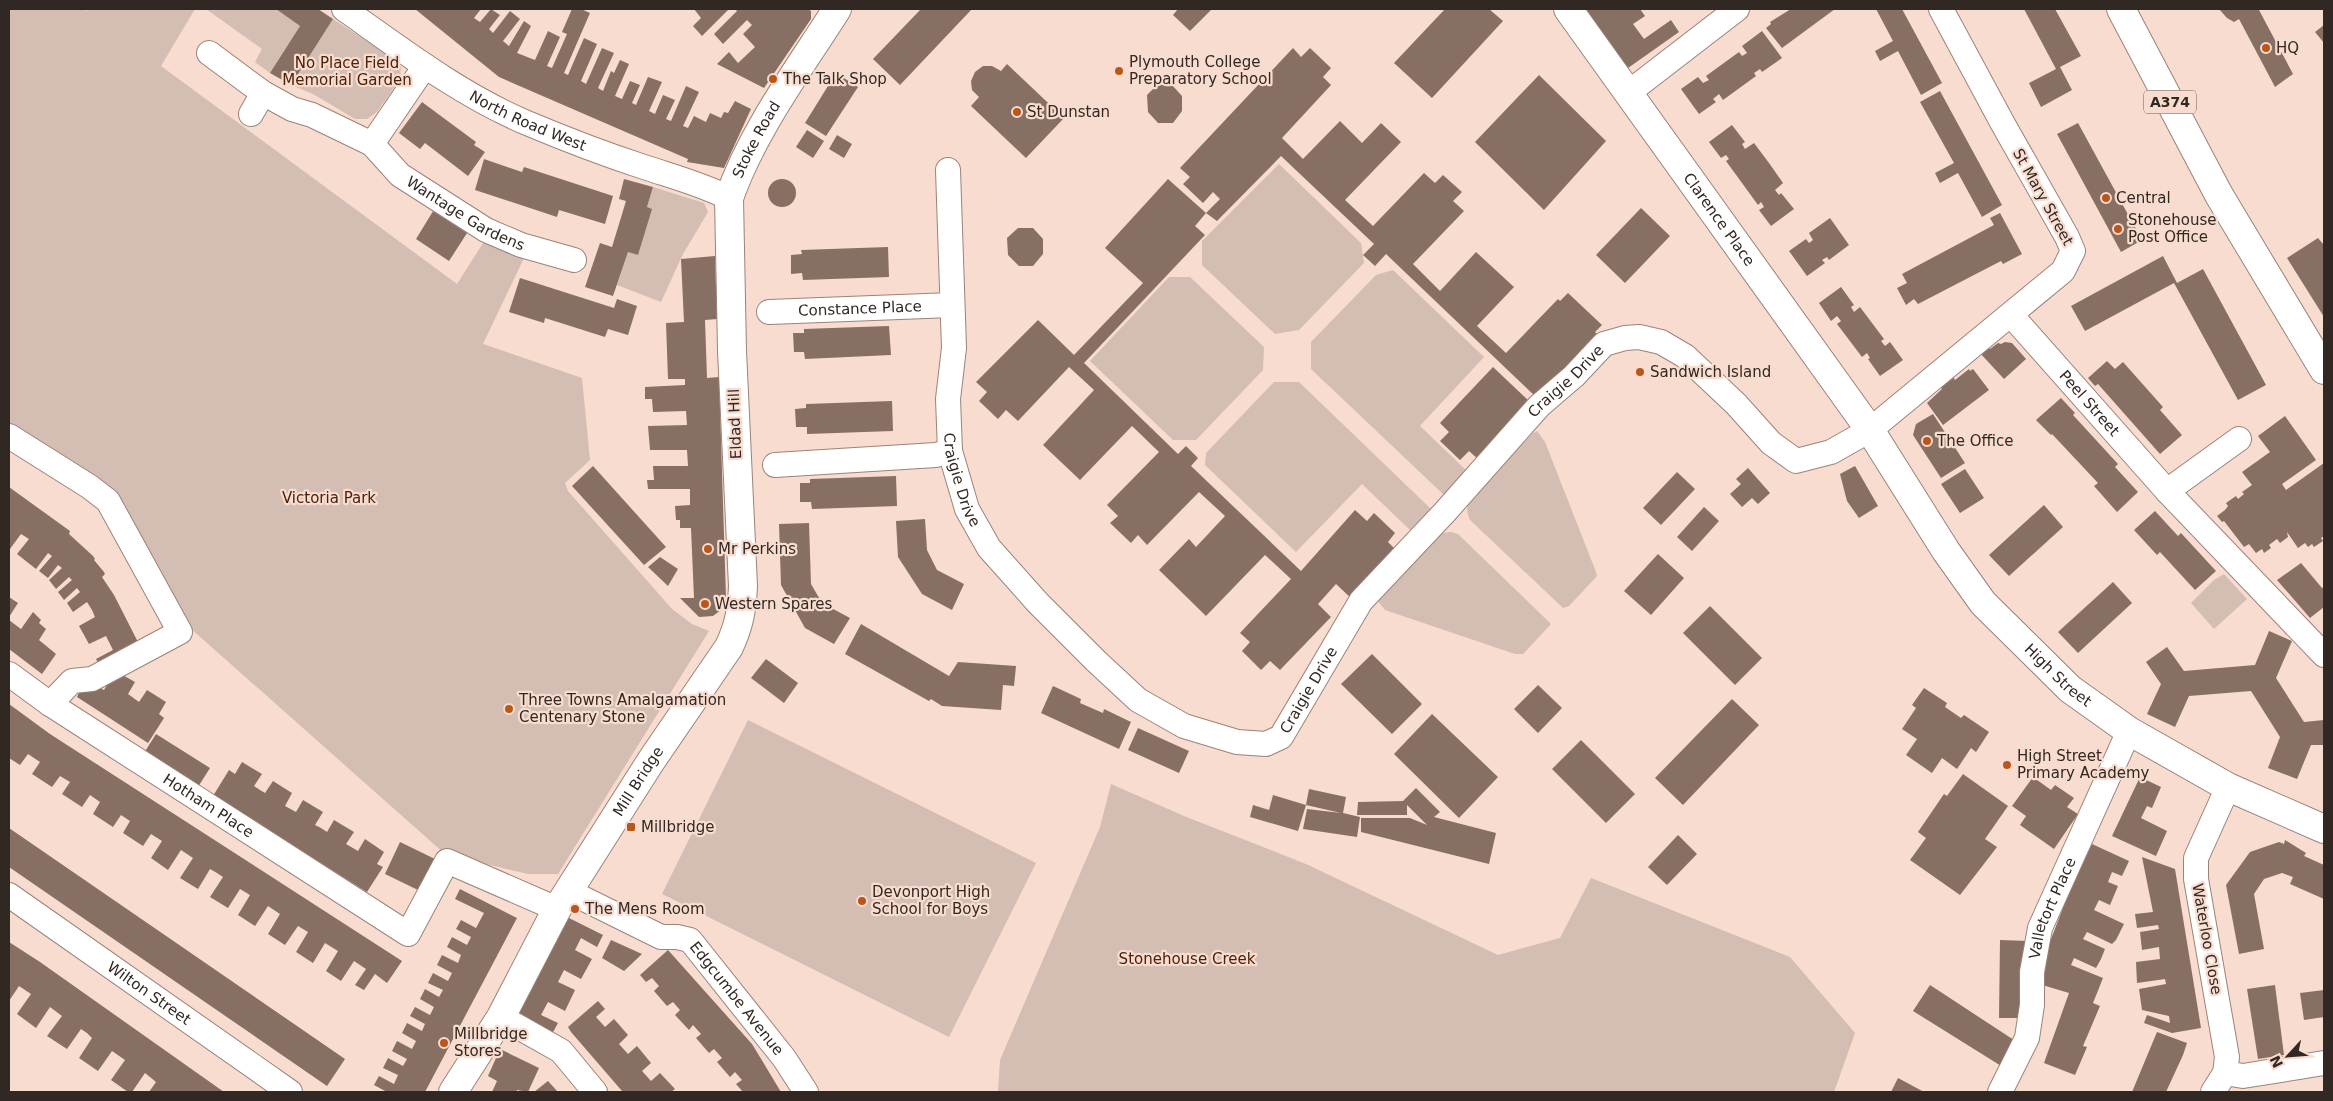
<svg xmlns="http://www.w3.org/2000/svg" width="2333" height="1101" viewBox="0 0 2333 1101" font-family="'DejaVu Sans',sans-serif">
<rect width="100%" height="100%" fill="#f8dccf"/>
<path fill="#d4bdb2" d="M9,9H84L87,11L88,9H195L161,66L457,284L485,240L524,258L483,344L582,378L590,460L565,483L568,491L672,609L692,624L709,631L558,874H528L445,854L180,619L112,498L9,430Z
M206,9H276L300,26L270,73L255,62L262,49Z
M333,19L391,57L401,67L400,78L389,95L377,112L367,119H355L313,94L291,85Z
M1279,164L1361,243L1364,263L1299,330L1275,334L1202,265V241Z
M653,187L704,203L708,212L683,254L661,302L617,285L628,252L638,255L651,209L647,207Z
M1393,270L1484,357L1420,426L1467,471L1444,495L1311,369V342L1376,275Z
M1169,277H1190L1264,347L1263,370L1196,440H1173L1090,361Z
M1274,382H1299L1431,509L1410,530L1362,484L1296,552L1205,465L1206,453Z
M1537,431L1545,442L1596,572L1597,576L1569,606L1563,608L1470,520C1466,511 1466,504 1472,497L1533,433Z
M1451,532L1458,534L1551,624L1523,654H1515L1385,610L1377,600L1436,537L1443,533Z
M2224,574L2247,599L2214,629L2191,603L2214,580Z
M748,720L1036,863L949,1037L662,894Z
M1111,784L1184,816L1306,864L1498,955L1560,938L1591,878L1790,957L1855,1033L1834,1092H998L1000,1060L1100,827Z"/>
<path fill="#876f63" d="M276,9H318L333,19L291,85L270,73L300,26Z
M415,9H481L474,18L480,22L491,9L500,15L489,29L493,33L510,11L520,19L503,41L509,46L524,21L531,26L517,53L535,60L548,31L560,37L547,66L552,68L567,34L562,32L572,9H581L590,13L564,73L568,75L584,38L597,44L581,81L586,84L602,48L614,53L598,88L603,91L611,71L614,73L620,60L629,64L615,96L622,99L630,81L640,85L632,103L636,105L648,77L662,82L649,111L655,114L663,95L675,100L666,119L671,121L686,86L699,92L683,126L688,128L694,116L706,122L710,113L721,118L724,112L728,113L735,101L751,109L724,168L687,162L688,159L499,77Z
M694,9H729L702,36L693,26L701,18Z
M735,9H808L811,11V19L764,88L717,64L729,52L738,63L755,47L743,34L752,25L747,20L723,44L714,34L737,11Z
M921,9H972L900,85L873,59Z
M1178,9H1212L1190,31L1173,15Z
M1445,9H1489L1503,21L1432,98L1394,63Z
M1586,9H1640L1645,16L1633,24L1644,39L1671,20L1679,32L1628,68Z
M1791,9H1835L1782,48L1766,28L1771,24L1770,22Z
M1876,9H1902L1942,83L1921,95L1898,51L1880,61L1875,51L1893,41Z
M2024,9H2055L2081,56L2060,67L2072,90L2041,107L2029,83L2056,69Z
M2219,9H2262L2259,10L2293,74L2275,87L2239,19L2234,22L2227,18Z
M2324,25V43L2315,32Z
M1762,31L1782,58L1762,72L1760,69L1754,73L1756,76L1723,100L1719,94L1713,99L1716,102L1699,114L1681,89L1698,77L1703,83L1709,80L1706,76L1739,52L1742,56L1747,53L1742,46Z
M1293,48L1301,57L1310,48L1331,68L1323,77L1331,85L1282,138L1303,159L1340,121L1362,143L1381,123L1401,142L1345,200L1373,226L1424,173L1435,183L1443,175L1462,192L1453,201L1464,211L1413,264L1440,291L1476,252L1514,287L1477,326L1506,353L1558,299L1560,301L1568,293L1602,325L1595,332L1597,334L1537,398L1386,254L1375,266L1363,255L1374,244L1281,156L1217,221L1206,213L1220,199L1213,192L1203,203L1183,184L1190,177L1180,168Z
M1007,64L1064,118L1026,158L971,106L979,97L972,90L971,81L975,72L983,66H992L1001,71Z
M836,73L858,87L826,136L805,123Z
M1539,75L1606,141L1544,210L1475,142Z
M1157,85H1172L1182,96V111L1173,123H1158L1148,112L1147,95Z
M1940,91L2002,205L1982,217L1958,173L1940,183L1935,173L1954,163L1920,102Z
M422,102L476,142L474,145L485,152L468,176L425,143L420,149L399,133Z
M2078,123L2142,240L2121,252L2057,134Z
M1732,125L1745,142L1742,144L1745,149L1754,143L1769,163L1783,183L1775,190L1779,195L1781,193L1794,209L1771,226L1759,210L1764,207L1761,202L1758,205L1726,161L1729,159L1726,155L1721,158L1709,142Z
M807,130L824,141L813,158L796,147Z
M837,135L852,144L844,158L829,149Z
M484,159L522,172L524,167L613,196L605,224L559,210L557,217L475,190Z
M624,179L653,187L647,207L652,209L638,255L628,252L613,296L585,287L600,243L612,247L626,201L619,199Z
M1168,179L1206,213L1195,226L1205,235L1084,363L1178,454L1186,446L1198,458L1191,466L1301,571L1355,510L1367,521L1374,513L1395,533L1388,542L1397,551L1352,599L1336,584L1318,604L1331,617L1280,670L1270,661L1261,670L1242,651L1250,642L1240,633L1291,579L1265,555L1206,616L1159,570L1189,539L1196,547L1225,516L1199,492L1147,545L1138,535L1131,543L1110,523L1118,516L1107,505L1159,452L1132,426L1080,480L1043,445L1094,390L1069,367L1018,421L1006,410L998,419L979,401L987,392L976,382L1038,320L1074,355L1143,283L1105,248Z
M768 193a14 14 0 1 1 28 0a14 14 0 1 1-28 0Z
M435,208L469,230L449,261L416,239Z
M1641,208L1670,236L1625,283L1596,255Z
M2000,213L2022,254L2003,264L2001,261L1918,304L1914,299L1906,305L1897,288L1907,283L1902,274L1994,225L1990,218Z
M1830,218L1849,245L1829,260L1827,257L1822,260L1825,263L1807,276L1789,251L1806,239L1809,243L1813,240L1809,233Z
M1018,228H1033L1043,239V254L1033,266H1019L1008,255L1007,238Z
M2318,238L2324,245V317L2287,258Z
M888,247L889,277L803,280L802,273L791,274V255L802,254L801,250Z
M715,256L717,319L705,320L707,378L719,377L726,598L721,610L713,616L699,617L680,598H694L691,528H680V520H676L675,506L690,505V489H648L647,480H654L653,466H688L687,450H650L648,426L687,425L686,411L653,412L652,399H645V387L685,385V379H668L666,323L684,322L681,259Z
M2163,256L2177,283L2203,269L2266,385L2238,400L2174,283L2085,331L2071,306Z
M520,278L614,308L617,299L637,306L628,335L608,329L605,337L545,318L544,323L509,312Z
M1841,287L1854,305L1851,307L1854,312L1860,307L1884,339L1881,341L1885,346L1890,342L1903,360L1880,376L1868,359L1870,358L1867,353L1862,357L1837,324L1841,321L1837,316L1831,321L1819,303Z
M889,326L891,355L805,359L804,352H794L793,333H804V329Z
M2005,342L2012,343L2026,359L2004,379L1980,353L1988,347L1990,349L1998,343L2001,344Z
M2107,361L2115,369L2123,362L2163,407L2160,410L2182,435L2160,454L2098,384L2095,386L2088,378Z
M1493,367L1531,403L1478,459L1469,451L1460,460L1440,441L1449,432L1440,423Z
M1969,369L1970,371L1973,369L1989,390L1943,425L1927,403L1942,389L1939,385L1952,375L1955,380Z
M2061,398L2075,413L2073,415L2118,464L2115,467L2138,492L2117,512L2094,486L2098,483L2052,434L2051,435L2036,420Z
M892,401L893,431L807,434V427H796L795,409L806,408V404Z
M1933,414L1965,463L1941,478L1913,435L1916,424Z
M2285,416L2316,460L2282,484L2286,490L2324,463V536L2321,538L2323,541L2314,547L2312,544L2308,547L2305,543L2298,548L2287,532L2288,537L2280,543L2277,539L2269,545L2271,548L2264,553L2262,549L2256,553L2249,544L2244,547L2224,521L2222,522L2217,516L2225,510L2228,506L2226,503L2236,496L2238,499L2244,494L2242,492L2252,485L2242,472L2270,452L2258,436Z
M593,466L666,547L644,565L572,486Z
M1855,466L1878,506L1859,518L1847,501L1840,474Z
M1748,468L1770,493L1758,504L1752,498L1742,507L1730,494L1741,484L1736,479Z
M1965,469L1984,498L1960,513L1941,484Z
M1677,472L1695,489L1661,525L1643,508Z
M896,476L897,506L812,509L811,502H800V483H810V479Z
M9,487L70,531L69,534L93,556L95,559L94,560L104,572L105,574L102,577L114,595L141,648L101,668L96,659L113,650L106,636L89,644L79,626L95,617L92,610L87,602L73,612L67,603L80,592L77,588L64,600L58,592L72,580L69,577L56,589L49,580L62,568L58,565L48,578L39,571L52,556L48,553L36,569L17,554L29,539L21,534L10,549L9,548Z
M2044,505L2063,527L2009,576L1989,555Z
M1704,507L1719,521L1692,551L1677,537Z
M2155,511L2178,536L2181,533L2216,571L2195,590L2160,552L2157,555L2134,530Z
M925,519L927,550L937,570L964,584L952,610L922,594L898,557L896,521Z
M809,523L811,584L822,603L850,618L834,644L805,628L781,585L779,524Z
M1658,554L1684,578L1651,615L1624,591Z
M660,557L678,569L668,586L648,567Z
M2301,563L2322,588L2324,587V607L2310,618L2277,580Z
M2113,582L2132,603L2078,653L2058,632Z
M9,597L18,603L9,617Z
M1710,606L1762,658L1735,685L1683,633Z
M33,612L41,620L39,623L46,629L39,640L56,654L42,674L9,649V620L21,629Z
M861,624L949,676L958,662L1016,666L1014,686L1003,685L1001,710L942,706L931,699L929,701L845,654Z
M2269,631L2292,641L2276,678L2304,722L2324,720V745H2311L2297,779L2268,768L2280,737L2251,691L2189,696L2175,727L2147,714L2161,684L2146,662L2167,647L2184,671L2255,665Z
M1372,654L1422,704L1392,734L1341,684Z
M766,659L798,683L784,703L751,678Z
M119,673L135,682L128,694L139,702L147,690L166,702L159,714L164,718L148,743L77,697L81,688L92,683L104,690L107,685L113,682Z
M1538,685L1562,708L1538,733L1514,709Z
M1053,686L1081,699L1080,703L1103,713L1104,709L1131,722L1119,749L1041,713Z
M1924,688L1947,703L1945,707L1961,718L1964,715L1989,732L1976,752L1971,748L1957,769L1942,758L1932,773L1906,755L1917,739L1902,729L1916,708L1912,705Z
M1732,699L1759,725L1683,805L1655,778Z
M9,704L50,734L402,961L387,983L375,974L364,990L355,985L366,969L354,961L341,981L326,971L338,951L325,943L313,963L296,952L308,932L298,926L285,945L268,934L280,914L268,906L255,926L238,915L250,895L240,889L228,908L210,897L223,877L217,873L210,869L198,889L180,878L193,858L181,850L168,870L151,858L162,841L151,834L143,846L123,833L130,821L121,815L113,827L93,814L100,802L90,795L82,807L62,794L70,782L60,776L52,787L32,774L40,762L28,754L20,765L9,758Z
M1432,714L1498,777L1459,818L1394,754Z
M1138,728L1189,751L1179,773L1128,750Z
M156,734L210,768L198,787L144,753Z
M1581,740L1635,794L1606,823L1552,769Z
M242,762L262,774L254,786L260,790L265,793L273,781L292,793L285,806L296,812L303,800L323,812L315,825L321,828L327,832L334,820L354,832L346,844L358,851L365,839L384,852L377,864L383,867L367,892L213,796L229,770L235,774Z
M1963,774L2008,806L1985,839L1997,847L1960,895L1910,860L1926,838L1918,832L1944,794L1947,796Z
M2033,777L2051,790L2055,785L2074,798L2067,807L2078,814L2054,849L2020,825L2026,816L2012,806Z
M2140,777L2161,787L2152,808L2147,806L2141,818L2167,831L2156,856L2112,836Z
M1416,788L1440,812L1434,817L1496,833L1489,864L1361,832V818H1410L1427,825L1407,805V815H1357L1358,802L1403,801Z
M1309,789L1346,797L1343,813L1360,817L1357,837L1303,829L1307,809L1341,813L1306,805Z
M1273,795L1306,805L1298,831L1250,817L1253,805L1269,810Z
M9,828L345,1059L327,1086L9,867Z
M1678,835L1697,854L1667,885L1648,867Z
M2285,840L2306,853L2304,856L2324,865V899L2290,884L2293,877L2282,873L2264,879L2254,894L2264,949L2239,954L2226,885L2250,852L2279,842L2284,844Z
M400,842L435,859L420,891L385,874Z
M2092,844L2129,861L2122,876L2112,872L2108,882L2118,886L2110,905L2099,900L2094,910L2124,924L2116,940L2112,944L2087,932L2083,939L2105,949L2101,959L2096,968L2074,958L2071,965L2103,978L2093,1003L2100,1006L2083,1046L2087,1047L2075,1075L2044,1063L2069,993L2039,984L2041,965L2068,895Z
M2142,857L2175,869L2201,1028L2172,1033L2144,1023L2147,1015L2170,1023L2169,1016L2142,1010L2139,989L2166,984L2165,979L2137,983L2136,962L2160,959L2159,947L2142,950L2140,932L2159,929L2158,925L2137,928L2135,914L2153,912Z
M460,889L517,918L425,1092H387L374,1085L379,1076L394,1084L398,1075L383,1068L388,1058L403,1066L407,1059L392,1051L397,1041L412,1049L416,1041L402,1033L407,1023L422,1031L425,1024L410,1016L415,1007L430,1015L434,1007L420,999L425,989L439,997L443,990L428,983L433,973L448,981L452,973L437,965L442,955L458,963L461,955L447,947L452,937L467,945L471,937L456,929L461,920L476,928L484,913L455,899Z
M563,915L603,935L597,947L581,938L575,950L592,959L581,979L564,970L558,982L575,990L565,1011L548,1002L541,1015L558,1023L552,1034L512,1013Z
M611,940L642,954L624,971L602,958Z
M2000,940L2028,941L2027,1018H1999Z
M9,942L40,962L224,1092H149L156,1082L145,1073L132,1092H128L111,1080L125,1060L112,1051L98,1071L79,1058L92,1038L87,1033L81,1029L67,1049L47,1036L62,1016L50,1007L36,1028L17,1014L31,994L19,986L9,1001Z
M668,950L752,1044L781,1092H743L736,1084L742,1080L735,1072L730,1077L717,1062L722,1058L714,1049L709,1053L696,1038L701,1034L693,1025L689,1030L675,1015L680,1010L673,1002L667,1006L654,991L659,986L652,978L646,982L640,975Z
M1930,985L2020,1044L2006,1069L1913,1011Z
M2275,985L2284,1055L2258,1059L2247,989Z
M2324,990V1017L2304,1020L2300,993Z
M598,1001L605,1009L596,1017L605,1027L614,1019L628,1035L619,1044L628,1054L637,1046L651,1063L642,1071L651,1081L660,1073L675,1089L671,1092L622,1091L571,1032L568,1027Z
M2157,1032L2187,1043L2183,1055L2166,1092H2132Z
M500,1049L539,1068L528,1092L517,1090L516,1092H492L497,1081L488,1076Z
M1898,1078L1924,1092H1891Z
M548,1081L558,1092H534Z"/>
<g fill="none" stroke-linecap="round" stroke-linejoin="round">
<g stroke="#9c8377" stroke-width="26">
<g id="street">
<path id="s1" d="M344,9C402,50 461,95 527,123C565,139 604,154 644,167C674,177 701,184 729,198"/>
<path id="s2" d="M209,53L263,93L292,109L312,115L372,144L400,175L486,230L521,245L574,260"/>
<path d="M1628,93L1737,9"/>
<path d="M251,114L263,93"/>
<path d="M372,144L425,66"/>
<path id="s3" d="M948,170L954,348L948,399L950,451L967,509L989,548L1038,603L1096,661L1138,700L1184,726L1237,742L1266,744L1281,737L1361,601L1445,512L1539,406L1574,376L1604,344L1625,338L1639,337L1661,342L1685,356L1736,404L1771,443L1796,461L1831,452L1870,430L2063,271L2073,251L2067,237L2003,124L1941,9"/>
<path id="s4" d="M769,312L952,305"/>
<path id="s5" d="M2011,315L2167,491L2324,655"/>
<path d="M9,436L90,487L108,501L180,632L92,679L72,681L50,704"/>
<path d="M775,465L936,455L950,451"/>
<path d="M2167,491L2239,439"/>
<path id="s6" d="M9,674L50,704L408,934L447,861L557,909"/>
<path id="s7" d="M568,891L661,937H677L690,940L784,1058L806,1092"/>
<path id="s8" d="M9,895L290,1092"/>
<path d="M501,1017L561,1051L595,1092"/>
<path d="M2225,1073L2243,1076L2324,1063"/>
<path id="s9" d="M2000,1092L2027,1038L2032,1005V972L2040,928L2129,731"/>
<path d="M2213,1092L2225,1073L2227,1057L2196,879V858L2228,787"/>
</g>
</g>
<g stroke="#9c8377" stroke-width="30">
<g id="secondary">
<path id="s10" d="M1568,9L1870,430L1946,551L1983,603L2070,689L2129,731L2228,787L2324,829"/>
<path id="s11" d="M453,1092L501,1017L557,909L651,761L729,647C739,626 742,609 743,586L732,351L729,198C753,130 799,69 837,9"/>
</g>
</g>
<g stroke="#9c8377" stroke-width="30">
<path id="primary" d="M2121,9L2219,195L2324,370"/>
</g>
<use href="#street" stroke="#fff" stroke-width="24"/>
<use href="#secondary" stroke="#fff" stroke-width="28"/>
<use href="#primary" stroke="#fff" stroke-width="28"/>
</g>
<g fill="#b9571a" stroke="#f8dccf" stroke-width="2">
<circle cx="2266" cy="48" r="5"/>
<circle cx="1119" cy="71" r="5"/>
<circle cx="773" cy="79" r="5"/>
<circle cx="1017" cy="112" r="5"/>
<circle cx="2106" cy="198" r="5"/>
<circle cx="2118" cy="229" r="5"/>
<circle cx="1640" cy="372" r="5"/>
<circle cx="1927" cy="441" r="5"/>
<circle cx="708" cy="549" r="5"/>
<circle cx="705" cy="604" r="5"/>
<circle cx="509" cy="709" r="5"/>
<circle cx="2007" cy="765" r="5"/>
<rect x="626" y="822" width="10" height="10" rx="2.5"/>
<circle cx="862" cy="901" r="5"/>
<circle cx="575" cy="909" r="5"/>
<circle cx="444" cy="1043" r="5"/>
</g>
<g text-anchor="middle" stroke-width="4.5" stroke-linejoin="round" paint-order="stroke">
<rect fill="#f8dccf" stroke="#6d5e57" stroke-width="1" x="2144" y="90.5" width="52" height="23" rx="4"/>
<g font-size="14" font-weight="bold" fill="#322823">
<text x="2170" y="107">A374</text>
</g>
<g font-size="15" fill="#322823" stroke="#f8dccf" text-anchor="start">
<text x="2276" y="53">HQ</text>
<text x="1129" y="67">Plymouth College<tspan x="1129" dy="17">Preparatory School</tspan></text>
<text x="783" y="84">The Talk Shop</text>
<text x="1027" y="117">St Dunstan</text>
<text x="2116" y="203">Central</text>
<text x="2128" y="225">Stonehouse<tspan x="2128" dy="17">Post Office</tspan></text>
<text x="1650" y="377">Sandwich Island</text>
<text x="1937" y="446">The Office</text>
<text x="718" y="554">Mr Perkins</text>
<text x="715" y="609">Western Spares</text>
<text x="519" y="705">Three Towns Amalgamation<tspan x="519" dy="17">Centenary Stone</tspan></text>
<text x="2017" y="761">High Street<tspan x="2017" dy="17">Primary Academy</tspan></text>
<text x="641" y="832">Millbridge</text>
<text x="872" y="897">Devonport High<tspan x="872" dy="17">School for Boys</tspan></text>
<text x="585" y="914">The Mens Room</text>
<text x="454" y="1039">Millbridge<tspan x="454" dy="17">Stores</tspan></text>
</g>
<g font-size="15" fill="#4b2107" stroke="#f8dccf">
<text x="347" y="68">No Place Field<tspan x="347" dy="17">Memorial Garden</tspan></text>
<text x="329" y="503">Victoria Park</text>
<text x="1187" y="964">Stonehouse Creek</text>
</g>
<g font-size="15" fill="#322823" stroke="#f8dccf">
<text dy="5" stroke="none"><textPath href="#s1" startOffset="216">North Road West</textPath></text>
<text dy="5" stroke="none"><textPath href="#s11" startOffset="1040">Stoke Road</textPath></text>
<text transform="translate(2043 197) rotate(61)" y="5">St Mary Street</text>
<text dy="5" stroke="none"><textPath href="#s2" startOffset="306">Wantage Gardens</textPath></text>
<text dy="5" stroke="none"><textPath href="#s10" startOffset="259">Clarence Place</textPath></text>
<text dy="5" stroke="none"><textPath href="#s4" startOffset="91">Constance Place</textPath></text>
<text dy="5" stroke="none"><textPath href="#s3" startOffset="1212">Craigie Drive</textPath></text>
<text dy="5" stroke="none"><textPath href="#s5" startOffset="118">Peel Street</textPath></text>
<text transform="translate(735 424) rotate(-92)" y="5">Eldad Hill</text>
<text dy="5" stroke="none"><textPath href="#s3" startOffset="312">Craigie Drive</textPath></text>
<text dy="5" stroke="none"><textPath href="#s10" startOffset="829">High Street</textPath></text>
<text dy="5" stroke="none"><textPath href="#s3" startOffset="808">Craigie Drive</textPath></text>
<text dy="5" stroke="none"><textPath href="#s11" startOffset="362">Mill Bridge</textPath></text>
<text dy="5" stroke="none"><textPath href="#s6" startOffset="239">Hotham Place</textPath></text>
<text dy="5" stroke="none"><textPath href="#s9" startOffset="194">Valletort Place</textPath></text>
<text transform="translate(2207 939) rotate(80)" y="5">Waterloo Close</text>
<text dy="5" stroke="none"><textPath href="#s8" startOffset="171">Wilton Street</textPath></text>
<text dy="5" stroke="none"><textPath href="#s7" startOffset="208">Edgcumbe Avenue</textPath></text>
</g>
</g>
<rect width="2333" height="1101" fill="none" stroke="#322823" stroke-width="20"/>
<g transform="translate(2288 1056) rotate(244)" stroke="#f8dccf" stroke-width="4" paint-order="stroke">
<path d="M0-4L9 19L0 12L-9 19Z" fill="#322823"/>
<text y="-8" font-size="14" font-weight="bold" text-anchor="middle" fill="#322823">N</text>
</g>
</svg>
